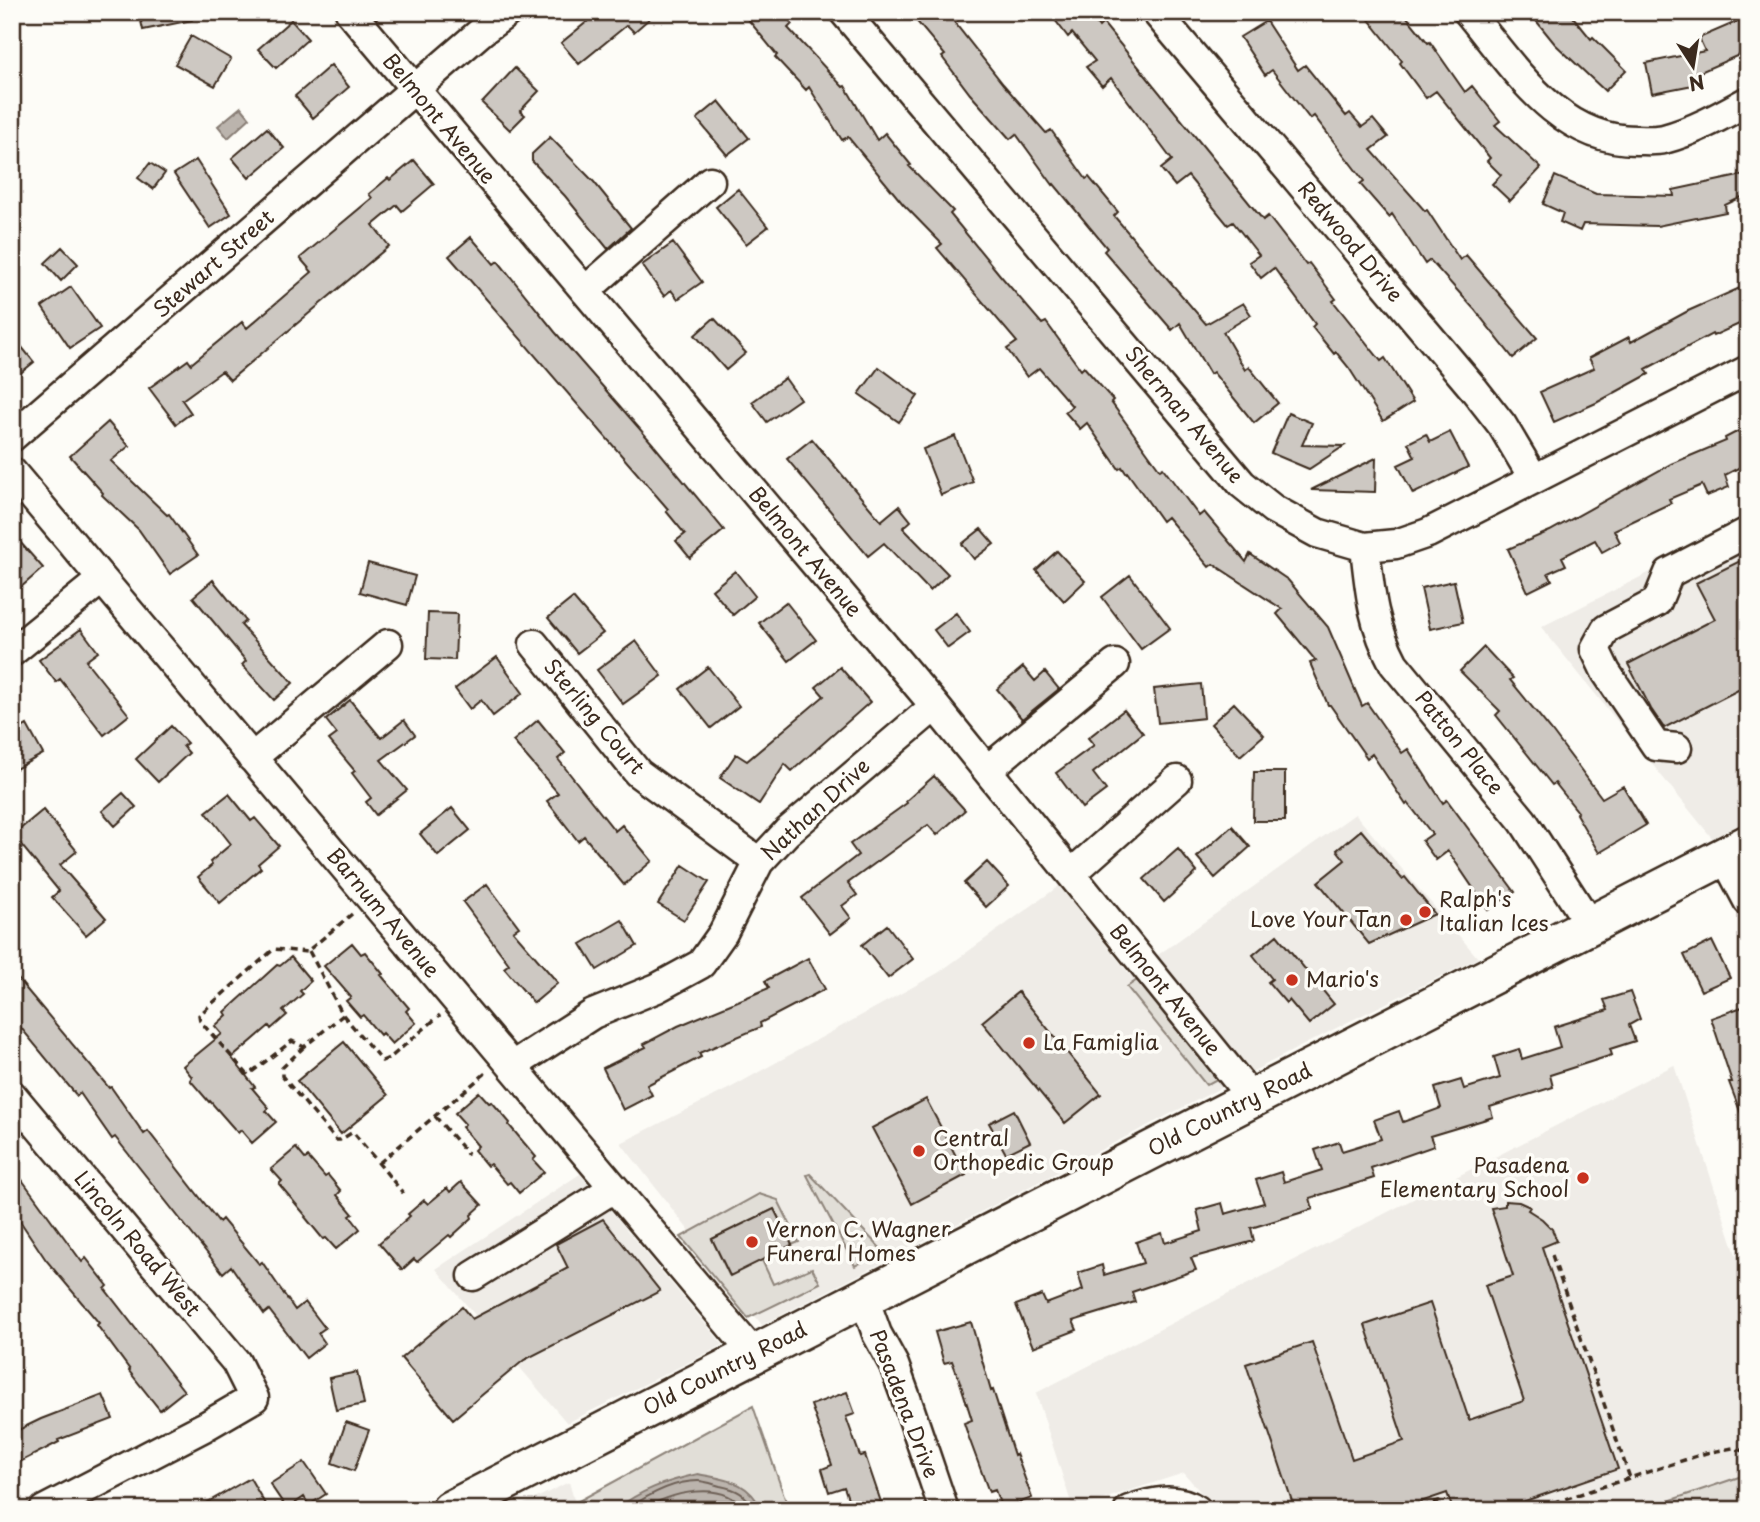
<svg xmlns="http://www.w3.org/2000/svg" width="1760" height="1522" viewBox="0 0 1760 1522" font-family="'Playpen Sans',sans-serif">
<rect width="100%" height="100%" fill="#fdfcf7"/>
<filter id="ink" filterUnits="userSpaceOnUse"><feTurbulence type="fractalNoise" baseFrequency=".0143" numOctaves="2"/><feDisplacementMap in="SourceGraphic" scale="14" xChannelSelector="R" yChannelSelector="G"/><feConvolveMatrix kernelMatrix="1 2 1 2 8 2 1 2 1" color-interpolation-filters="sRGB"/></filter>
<g filter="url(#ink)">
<path fill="#efece7" d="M1748,523V820L1712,838L1541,627Z
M1355,814L1478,958L1346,1023L762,1325L621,1143L732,1087L938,973L1059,886L1130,975Z
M1674,1065L1748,1291V1510H1216L1184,1473L1073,1509L1036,1393Z
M580,1174L723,1345L567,1423L436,1269Z
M569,1482L577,1510H512Z"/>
<path fill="#e1ded7" stroke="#8e847a" stroke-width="2" d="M1137,980L1217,1079L1206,1085L1127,987Z
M810,1174L883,1251L855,1266L807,1175Z
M759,1194L778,1200L799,1242L792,1245L774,1209L712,1239L729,1275L762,1260L773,1284L812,1268L820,1283L748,1318L681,1237Z
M753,1406L789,1510H578L575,1503Z
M1748,1474V1510H1642Z"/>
<path fill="#bbb4ad" stroke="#887d74" stroke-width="2" d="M241,107L250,118L228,138L218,126Z
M698,1474C727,1480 748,1480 762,1510H615C640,1490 667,1481 698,1474Z"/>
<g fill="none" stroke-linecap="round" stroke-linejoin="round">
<path stroke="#6e6157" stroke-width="2" d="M626,1510C646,1496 674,1481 698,1481C705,1481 713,1484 720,1486C736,1489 747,1494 754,1510
M642,1510C668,1493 724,1478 744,1510"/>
</g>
<path fill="#cdc8c2" stroke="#3b2a1e" stroke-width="2" d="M139,12H191L192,20L143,30Z
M599,12H657L634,32L627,25L579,64L561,43Z
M742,12H783L792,24L788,28L843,87L845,86L877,140L885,133L911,165L909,166L953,211L950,214L1000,275L1042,324L1046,322L1081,370L1084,367L1113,400L1111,402L1160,470L1163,468L1199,516L1204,512L1246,562L1250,554L1288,580L1328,627L1362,706L1367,703L1402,753L1408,749L1443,803L1447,800L1515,892L1488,910L1448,851L1436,860L1422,841L1432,834L1408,803L1406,805L1372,754L1367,758L1330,705H1328L1310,663L1316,661L1277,614L1282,609L1213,564L1209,567L1167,517L1162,521L1127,472L1126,473L1122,467L1119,469L1087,423L1080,429L1065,412L1072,406L1039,368L1027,377L1007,349L1017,342L937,248L942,244L903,204L848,137L842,140L809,87L806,90L775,57L777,55Z
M909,12H967L955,23L1003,84L1046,133L1051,130L1086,179L1089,177L1118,212L1114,216L1206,324L1243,303L1251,315L1223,332L1245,370L1249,367L1278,403L1254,423L1213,372L1210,374L1180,323L1172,330L1104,251L1107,248L1054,184L1053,185L1016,134L1010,139L970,94L942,57L945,55Z
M1049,12H1088L1099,27L1103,23L1263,220L1268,216L1306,265L1309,263L1336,299L1333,301L1381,361L1385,358L1413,402L1383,421L1349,368L1336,352L1334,354L1312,327L1315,324L1274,268L1261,278L1249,262L1259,255L1233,222L1228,225L1188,176L1175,186L1161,169L1172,160L1111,78L1102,86L1086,67L1095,61L1072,33L1068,37Z
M1363,12H1403L1428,43L1430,42L1465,92L1472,86L1500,121L1495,125L1541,168L1510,201L1492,184L1501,175L1487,161L1490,158L1436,91L1426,98L1400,63L1402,61Z
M1529,12H1569L1591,39L1593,37L1626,70L1605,91L1555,44Z
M1743,19L1748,31V51L1691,76L1693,85L1652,93L1646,63L1705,51L1699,38Z
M291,20L308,39L276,68L258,49Z
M1266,21L1298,70L1305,65L1346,116L1350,113L1362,127L1373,119L1388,137L1371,150L1425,211L1427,210L1460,260L1466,255L1537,338L1513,358L1474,309L1430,260L1425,264L1392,214L1389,217L1360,184L1364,181L1314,116L1310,119L1272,70L1265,75L1240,37Z
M191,36L231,59L215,86L175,64Z
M331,65L349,87L313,118L295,96Z
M515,68L539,91L520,111L525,115L510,130L482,103Z
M719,101L749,138L727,155L697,119Z
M267,128L284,148L249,178L232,158Z
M550,137L594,182L631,228L608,249L565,196L532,161V154Z
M196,160L231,214L210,228L174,174Z
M414,160L434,184L402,211L397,205L373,225L389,246L230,380L222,371L182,400L191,413L176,424L149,388L188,360L191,364L242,322L247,328L312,272L300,258L372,198L369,194L388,178L390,180Z
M150,163L165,173L153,189L138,178Z
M1748,174V194L1725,205L1726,212L1657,226L1583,224L1580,231L1560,222L1563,213L1543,204L1555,176L1596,194L1674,196L1673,190Z
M738,189L768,227L746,244L716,207Z
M471,237L494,264L498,261L555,332L652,443L724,530L690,558L676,541L685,534L666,511L668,509L449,256Z
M673,243L702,282L678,299L671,290L664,296L642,265Z
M62,247L78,264L61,281L45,263Z
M71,287L100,328L70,348L42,307Z
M1742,287L1748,299V320L1713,336L1712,334L1646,369L1649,374L1596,403L1554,422L1540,392L1594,368L1589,358L1629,337L1631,342L1688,311Z
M714,318L746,353L726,370L695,335Z
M12,335L34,362L12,380Z
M879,367L918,396L899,422L859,394Z
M785,378L800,399L767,422L752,402Z
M1288,413L1312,423L1302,445L1344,446L1309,469L1271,453Z
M108,422L129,446L111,461L167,515L169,514L198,555L170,574L139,530L102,495L103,493L70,456Z
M1748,426V463L1725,475L1729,487L1707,496L1702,485L1669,499L1671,503L1614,530L1620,542L1602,552L1595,540L1562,557L1566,565L1548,573L1552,580L1528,592L1508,549L1550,531L1671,464L1726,441L1725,438Z
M1450,432L1468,467L1413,494L1398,465L1415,457L1408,443L1426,434L1430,442Z
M955,436L973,482L941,495L923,449Z
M812,439L881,521L899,506L911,521L903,528L948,574L930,591L884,543L868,556L787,459Z
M1376,458L1375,492L1311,490Z
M981,529L994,544L974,559L962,544Z
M12,533L43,568L20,588L12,579Z
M1057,551L1085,581L1064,601L1036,570Z
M1748,557V666L1741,670L1748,685L1664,728L1651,709L1628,664L1715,619L1696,583Z
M368,563L415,576L407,605L360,592Z
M735,571L755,596L733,615L712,590Z
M1130,575L1170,628L1141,649L1102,597Z
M213,580L246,621L241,625L293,683L274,700L242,665L246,661L193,597Z
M1454,581L1463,622L1430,629L1421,588Z
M573,598L603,633L577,653L548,618Z
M786,602L816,640L789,661L759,623Z
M428,613L457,614L455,660L426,659Z
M956,613L970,632L948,648L934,630Z
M81,629L98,652L86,661L129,715L104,735L60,679L56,682L39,660Z
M636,641L662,676L623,704L597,670Z
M1484,647L1513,678L1510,680L1551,730L1602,798L1623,786L1646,825L1599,853L1576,814L1578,812L1555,783L1552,785L1496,715L1500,711L1460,671Z
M497,657L523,693L493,716L481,700L470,709L455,689Z
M708,667L739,706L711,728L680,689Z
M840,667L870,702L792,771L785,764L759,804L720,778L736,754L747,761L824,696L816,687Z
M1023,667L1035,681L1045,672L1059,689L1022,719L997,689Z
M1201,684L1204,718L1158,723L1154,689Z
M350,700L381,738L404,720L415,735L381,760L407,790L376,815L366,802L371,798L352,773L355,771L329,740L337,734L326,720Z
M1234,703L1264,735L1240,756L1211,724Z
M1124,710L1143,733L1093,773L1106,790L1082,808L1056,773L1094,745L1088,738Z
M538,720L565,753L558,759L615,831L622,825L652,861L624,885L584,836L578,841L547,801L558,793L513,741Z
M27,725L43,754L12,771V734Z
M171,726L187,743L183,746L189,753L158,782L136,759Z
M1254,772H1285V821H1253Z
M934,776L965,810L937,835L928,825L848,883L857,895L842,906L851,918L830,934L802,898L858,855L850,844L907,803L906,801Z
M123,793L136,807L115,826L102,811Z
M229,794L251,821L255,818L279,846L258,864L261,868L220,903L198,877L212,865L210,862L231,844L206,812Z
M452,808L470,830L438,856L420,834Z
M43,810L77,851L60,865L106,918L86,935L52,897L59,891L13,835Z
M1232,826L1250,847L1215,878L1197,857Z
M1361,830L1402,879L1405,877L1435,914L1369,944L1318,882L1345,860L1337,850Z
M1178,849L1197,872L1164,902L1144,879Z
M987,862L1009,886L986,907L964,883Z
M683,865L709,882L684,920L658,904Z
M487,884L519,927L513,931L558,983L534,1003L504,968L509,964L463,902Z
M622,920L637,946L597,970L581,944Z
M887,925L913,959L888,978L862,945Z
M1277,935L1334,1004L1309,1024L1289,1000L1286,1003L1268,982L1272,979L1253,955Z
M1712,941L1730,978L1701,991L1684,955Z
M352,943L361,954L365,952L383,974L381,975L409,1008L406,1011L416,1023L392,1044L382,1033L380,1035L363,1015L360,1017L346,1001L351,997L324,966Z
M291,957L311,981L300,991L303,994L283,1011L287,1015L271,1029L269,1026L232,1058L255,1087L252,1088L269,1108L266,1111L276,1122L252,1143L241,1130L238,1133L210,1101L209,1102L190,1080L192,1077L183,1066L222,1034L215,1026L227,1015L225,1012L277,965L280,966Z
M808,958L825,989L760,1023L761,1027L699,1053L701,1057L647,1085L652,1095L623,1110L603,1068L646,1047L644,1044L678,1026L769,988L765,981Z
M12,972L109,1088L111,1087L144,1134L148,1131L219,1222L222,1219L259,1264L262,1262L295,1310L305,1302L325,1328L318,1333L325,1343L306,1358L269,1310L264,1314L231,1266L223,1273L115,1137L112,1139L80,1093L77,1096L12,1017Z
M1018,992L1101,1094L1065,1123L982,1022Z
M1630,992L1640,1019L1629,1025L1635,1041L1610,1049L1612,1055L1550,1075L1553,1087L1490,1107L1493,1117L1430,1136L1434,1146L1371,1168L1374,1178L1310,1198L1313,1209L1251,1228L1254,1241L1191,1258L1196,1270L1132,1292L1135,1302L1073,1321L1077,1330L1033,1347L1016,1305L1042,1295L1046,1304L1083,1290L1078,1273L1102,1265L1104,1275L1143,1263L1136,1242L1162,1233L1165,1243L1202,1231L1197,1210L1222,1203L1225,1214L1264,1203L1256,1180L1281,1172L1284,1182L1322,1170L1315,1150L1339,1142L1342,1151L1381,1139L1374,1120L1399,1111L1403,1122L1441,1108L1435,1088L1461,1080L1464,1089L1500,1078L1494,1057L1519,1049L1522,1059L1560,1047L1554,1027L1608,1010L1604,1000Z
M1742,1007L1748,1024V1127H1746L1729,1082H1732L1711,1018Z
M344,1042L388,1095L341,1134L297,1081Z
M479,1092L489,1103L492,1102L510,1123L509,1125L536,1157L533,1160L544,1172L519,1193L510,1182L507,1184L490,1164L487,1166L474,1150L478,1146L462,1127L465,1124L455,1113Z
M926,1099L966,1175L912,1204L872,1128Z
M1014,1110L1030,1142L1006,1154L989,1123Z
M296,1148L305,1159L308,1157L325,1177L328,1175L341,1191L337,1195L353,1214L350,1216L360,1229L336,1249L326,1238L323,1239L305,1217L306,1216L279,1184L282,1181L271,1169Z
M12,1166L82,1262L86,1258L108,1286L105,1289L184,1391L160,1410L129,1371L130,1370L97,1325L99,1323L46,1260L12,1209Z
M461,1182L482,1205L471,1215L472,1218L451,1237L449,1235L417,1262L414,1259L402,1270L379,1243L410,1216L408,1214L424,1200L428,1204L447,1188L450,1192Z
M1505,1201L1519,1202L1530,1207L1528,1210L1542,1219L1552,1229L1557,1241L1542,1247L1618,1469L1499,1510H1453L1447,1493L1397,1510H1295L1246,1364L1312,1342L1352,1459L1404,1441L1365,1325L1430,1303L1469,1420L1524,1401L1485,1285L1513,1276L1491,1208L1505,1206Z
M774,1209L792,1245L730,1276L712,1239Z
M603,1219L660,1291L524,1360L453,1419L401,1358L462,1307L472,1319L568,1268L556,1244Z
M971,1322L991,1391L993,1390L1014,1455L1016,1454L1032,1498L1002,1509L995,1490L989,1492L969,1438L964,1423L972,1420L959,1379L952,1361L944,1363L935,1332Z
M357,1372L364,1404L336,1410L329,1378Z
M847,1392L855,1414L846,1417L860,1456L865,1455L881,1502L857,1510H852L844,1487L829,1492L822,1469L832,1465L811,1405Z
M103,1395L113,1419L58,1440L59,1442L20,1462L12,1447V1433L41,1419Z
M346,1422L369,1430L354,1471L332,1463Z
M304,1462L326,1494L309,1505L304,1497L287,1509L270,1484Z
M250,1478L265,1504L255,1510H194Z"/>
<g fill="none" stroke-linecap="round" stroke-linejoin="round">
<g stroke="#3b2a1e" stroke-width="33">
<path id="minor" d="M350,12L935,706L1252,1098
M844,12L1242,484L1273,509L1317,533L1365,547L1396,544L1428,533L1748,370
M1156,12L1473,388L1502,425L1534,479
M1468,12C1514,67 1558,141 1637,140C1646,140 1656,141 1664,139C1694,131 1721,116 1748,101
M585,291L710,181
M12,437L482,31L508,12
M12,472L754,1354
M1365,547C1370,592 1372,623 1394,664L1523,821L1590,925
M534,644L638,773L759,862
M12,652L102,579
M1677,748L1656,746L1606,672L1595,649L1606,629L1657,602L1669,573L1748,532
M252,758L388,644
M987,770L1115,664
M1724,856L1748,901
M1071,874L1177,780
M512,1066L593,1014L657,988L701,964L723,933L759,862L787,832L935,706
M12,1095L236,1362L254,1398L204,1427L44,1510
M473,1276L614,1188
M864,1298L877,1334L894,1365L906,1398L944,1510
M1129,1510C1152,1502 1176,1496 1197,1510"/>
</g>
<g stroke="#3b2a1e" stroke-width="42">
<path id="major" d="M450,1510L1748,844"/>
</g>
<path stroke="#3b2a1e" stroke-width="3.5" stroke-dasharray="7 5" stroke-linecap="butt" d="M309,951L343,1015L304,1047L292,1041L248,1075L200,1021L199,1015L274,949L307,952L310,949L352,914
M343,1015L382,1061L391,1057L440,1015
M304,1047L282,1068V1076L336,1140H340L353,1132L403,1193
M435,1116L468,1155
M379,1163L487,1072
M1552,1255L1630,1478
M1410,1510L1439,1501L1442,1510
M1531,1510L1706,1453L1733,1448L1748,1452"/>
<use href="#minor" stroke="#fdfcf7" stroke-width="28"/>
<use href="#major" stroke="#fdfcf7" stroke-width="37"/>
</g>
</g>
<g fill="#c8321e" stroke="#fdfcf7" stroke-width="2.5">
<circle cx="1425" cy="912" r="7"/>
<circle cx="1406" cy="920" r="7"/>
<circle cx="1292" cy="980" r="7"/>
<circle cx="1029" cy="1043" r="7"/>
<circle cx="919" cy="1151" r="7"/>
<circle cx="1583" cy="1178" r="7"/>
<circle cx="752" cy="1242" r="7"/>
</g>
<g text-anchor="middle" stroke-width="7" stroke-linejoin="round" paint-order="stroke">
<g font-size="21" fill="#3b2a1e" stroke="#fdfcf7">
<text transform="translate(439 119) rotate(50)" y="7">Belmont Avenue</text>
<text transform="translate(1350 242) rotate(50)" y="7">Redwood Drive</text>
<text transform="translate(214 264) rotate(-41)" y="7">Stewart Street</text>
<text transform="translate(1184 415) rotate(50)" y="7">Sherman Avenue</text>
<text transform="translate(805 552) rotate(50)" y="7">Belmont Avenue</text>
<text transform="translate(594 717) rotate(50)" y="7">Sterling Court</text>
<text transform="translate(1459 743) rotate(51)" y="7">Patton Place</text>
<text transform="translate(816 810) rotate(-43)" y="7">Nathan Drive</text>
<text transform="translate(383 913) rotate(50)" y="7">Barnum Avenue</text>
<text transform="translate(1165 990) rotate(51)" y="7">Belmont Avenue</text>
<text transform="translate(1230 1110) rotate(-27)" y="7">Old Country Road</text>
<text transform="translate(137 1244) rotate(50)" y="7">Lincoln Road West</text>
<text transform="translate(725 1369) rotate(-27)" y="7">Old Country Road</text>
<text transform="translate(904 1404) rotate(69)" y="7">Pasadena Drive</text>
</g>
<g font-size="21" fill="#3b2a1e" stroke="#fdfcf7" text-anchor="start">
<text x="1439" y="907">Ralph's<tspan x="1439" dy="24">Italian Ices</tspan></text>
<text x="1392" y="927" text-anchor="end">Love Your Tan</text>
<text x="1306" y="987">Mario's</text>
<text x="1043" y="1050">La Famiglia</text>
<text x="933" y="1146">Central<tspan x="933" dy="24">Orthopedic Group</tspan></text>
<text x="1569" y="1173" text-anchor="end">Pasadena<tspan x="1569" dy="24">Elementary School</tspan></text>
<text x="766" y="1237">Vernon C. Wagner<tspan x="766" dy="24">Funeral Homes</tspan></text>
</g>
</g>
<rect width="1760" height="1522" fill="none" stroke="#fdfcf7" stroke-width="42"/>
<rect x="21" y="21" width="1718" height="1480" fill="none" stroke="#3b2a1e" stroke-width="2.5" filter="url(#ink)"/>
<g transform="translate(1693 66) rotate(168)" stroke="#fdfcf7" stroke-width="5" paint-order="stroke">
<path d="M0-5L12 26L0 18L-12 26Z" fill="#3b2a1e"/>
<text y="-10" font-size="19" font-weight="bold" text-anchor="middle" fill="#3b2a1e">N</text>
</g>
</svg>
